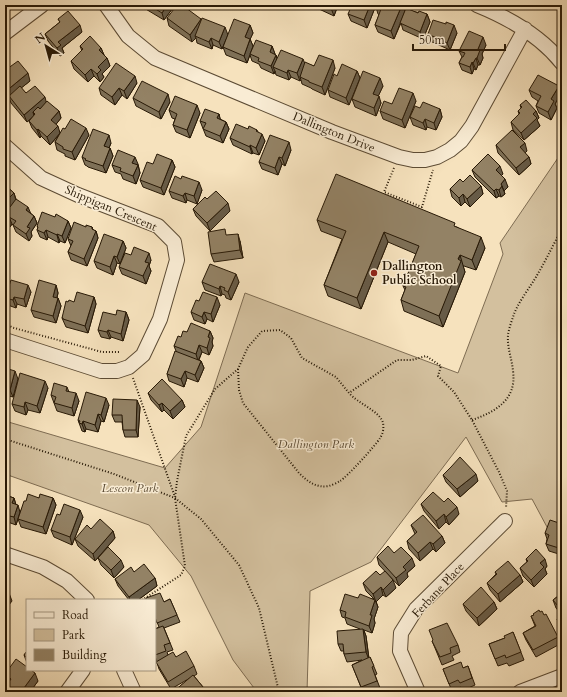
<svg xmlns="http://www.w3.org/2000/svg" width="567" height="697" viewBox="0 0 567 697" font-family="Cardo,serif">
<rect width="100%" height="100%" fill="#f6e2bd"/>
<filter id="stains"><feTurbulence type="fractalNoise" baseFrequency=".005" numOctaves="4"/><feColorMatrix values="0 0 0 0 .2 0 0 0 0 .09 0 0 0 0 .02 0 0 0 .5 -.17"/></filter>
<radialGradient id="worn" r=".72"><stop offset=".6" stop-color="#630" stop-opacity="0"/><stop offset="1" stop-color="#630" stop-opacity=".3"/></radialGradient>
<path fill="#d3c09e" stroke="#7e6c52" d="M562,152V555L532,499L502,502L466,437L371,562L310,591L307,692H257L233,660L191,576L149,525L5,474V421L165,468L201,427L245,293L458,373L503,254L500,243Z"/>
<g fill="none" stroke-linecap="round" stroke-linejoin="round">
<g stroke="#5c4b34" stroke-width="16">
<path id="minor" d="M106,5L128,36L155,58L332,132L399,157L413,160H425L437,157L450,150L461,141L472,126L525,29
M477,5C509,18 540,35 562,63
M5,33L42,5
M5,146L41,178L78,195L158,226L174,242L177,260L160,319L143,355L129,367L117,371H101L5,340
M5,554L43,567L67,581L87,600
M124,670L134,692
M67,692L83,670
M418,692L400,651L401,633L416,609L505,521
M520,692L562,676"/>
</g>
<path stroke="#281906" stroke-width="2" stroke-dasharray="1 2" stroke-linecap="butt" d="M394,168L384,192L422,207L433,170
M5,324L14,328L102,352H119
M238,369L239,390L243,403L299,473C308,482 316,488 329,486C332,485 337,483 340,481C347,477 376,445 380,438C383,434 384,428 383,423C380,411 357,403 349,393
M133,378L175,497
M472,420C495,412 517,400 513,371C512,359 507,348 508,335C509,328 512,320 514,314C519,301 529,289 536,277C545,262 553,245 562,229
M5,439L114,474L175,498L201,519L239,565L259,608L279,692
M142,600L181,575L185,566L175,498L177,481L186,436L215,389L238,369L248,347L262,331L280,330L291,338L302,358L336,377L349,393L397,360H412L426,356L441,366L438,376L454,392L472,420L499,472L507,491L506,508"/>
<use href="#minor" stroke="#f9ecd4" stroke-width="14"/>
</g>
<path fill="#7e7057" stroke="#281906" d="M143,5H175L164,20L144,8Z
M317,5H338L334,16L319,9Z
M376,5L367,28L351,21L348,14Z
M376,5H403L405,10L427,14L430,22L423,39L403,30L401,23L394,39L378,32L375,25L379,15L378,14L376,7Z
M167,18L201,19L228,35L222,49L213,45L212,49L197,43L196,38L192,42L169,26Z
M58,19L82,32L62,48L64,53L60,56L48,41L45,34L60,22Z
M250,25L253,33L250,39L253,46H272L275,54V55H276L277,59L305,63L314,66L335,68L325,95L312,89L311,88L302,84L301,80L300,81L291,77L289,80L276,75L275,71L274,74L261,68L259,64L252,61L250,55L247,63L226,55L223,47Z
M457,33L450,50L430,41L428,34Z
M486,45L482,54L483,58L480,65H478L476,70L474,69L472,74L462,70L459,63L462,57L459,51Z
M80,46L101,48L104,55L107,58L110,66L102,74L104,77L100,82L94,76L88,82L74,69L71,61L82,51Z
M7,69L30,81L21,88L26,93L46,102L59,111L61,118L56,124L60,133L65,129L89,135L75,160L65,156V154L57,150L55,142L59,135L50,145L41,136L40,138L32,128L29,121L34,116L27,122L11,103L9,98L8,99L5,96V72V73L8,71Z
M357,71L360,78L349,105L330,97L328,90L337,76Z
M137,83L127,99L122,95L115,105L101,95L99,88Z
M383,86L378,96L381,103L376,116L355,107L352,99Z
M559,86L561,93L555,104L557,108L551,120L539,113L536,106L538,101L532,97L529,90Z
M133,98L170,102L161,119L136,106Z
M416,101L405,128L383,119L380,111L392,104Z
M520,105L536,111L539,118L537,120L540,126L524,140L513,130L511,122L519,114L518,111L521,108Z
M440,109L442,117L436,130L427,127L426,130L413,125L410,117Z
M169,110L200,113L190,138L176,132L173,125L175,119L172,118Z
M219,114L220,119L226,122L229,129L223,143L206,136L200,121Z
M248,129L257,130L258,132L265,141L259,155L253,153L252,154L233,145L230,138Z
M111,143L109,148H110L113,156L106,173L88,167L87,166L85,165L82,157Z
M496,145L527,151L525,153L529,157L531,164L519,175L498,153Z
M291,150L285,166L282,164L278,175L262,169L259,162Z
M172,160L175,167L164,195L143,187L140,180Z
M138,164L140,173L136,184L123,179L121,174L115,172L112,165Z
M472,170L503,174L501,175L508,187L504,191L505,194L501,197L499,196L496,198L475,177Z
M463,182L481,186L483,194L470,207L465,202L461,206L452,197L450,189Z
M5,185L14,193L16,199L30,213L34,216L37,223L31,232L32,236L29,241L16,232L13,225L12,224L10,227L5,224Z
M202,190L197,204L187,200L186,203L172,198L169,191Z
M207,199L230,211L210,231L196,216L193,209Z
M55,217L68,221L71,228L65,243L60,241L59,243L48,237L47,240L40,237L37,230L38,228L37,226Z
M317,220L457,227L485,248L476,270L464,266H463L465,272L443,327L404,311L401,300L405,290L403,286L416,254L388,242L361,309L328,296L324,285L342,239L321,231Z
M86,227H92L93,230L96,231L98,238L87,266L71,260L68,252L71,246L68,239Z
M123,241L126,248L120,264L117,263L113,275L97,268L94,261Z
M240,241L243,258L214,262L211,254Z
M131,255L151,260L149,266L151,271L146,284L122,274L119,267Z
M202,282H239L231,300L226,298L225,295L222,294L221,296L205,290Z
M5,285L31,292L26,307L17,304L16,308L5,304Z
M56,285L58,293L57,298H58L61,306L56,323L34,317L31,310Z
M94,297L96,304L88,333L66,327L62,318L74,302Z
M220,305L213,322L207,319L205,324L194,320L191,312Z
M126,312L129,320L123,341L111,337L110,339L101,337L98,330L116,315Z
M210,331L213,338L212,342L213,346L209,355L202,352L199,360L201,361L204,368L198,382L187,378L184,387L169,381L167,374L176,351L174,346L181,337L187,332Z
M5,368L18,379L13,397L5,395Z
M67,387L69,392L79,401L74,416L57,411L51,395Z
M48,388L40,413L28,410L26,415L15,411L12,404Z
M148,393L182,400L185,407L173,419L164,410L162,412L151,400Z
M109,405L104,422L101,421L98,432L86,429L85,432L82,431L78,420Z
M140,407L138,437H125L123,430L122,422H115L112,415Z
M451,467L478,481L460,497L446,482L443,475L451,468Z
M5,495L14,498L16,505L20,512L26,501L39,498H53L56,505L46,534L21,527L18,519L16,525L5,521Z
M444,502L459,514L449,525L446,522L439,529L424,511L421,504Z
M60,515L83,517L72,545L54,537L51,530Z
M562,524V555L549,551L546,544L547,539L545,533Z
M411,525L442,536L445,543L436,552L433,549L420,561L409,549L407,541L415,534Z
M91,529L113,531L115,538L99,557L124,567L114,578L101,565L98,558L95,561L78,546L75,539Z
M394,553L415,566L407,573L408,577L399,586L379,565L377,557Z
M526,559L547,566L545,569L547,574L534,587L523,576L520,568L527,562Z
M134,572L155,578L157,586L138,600H129L118,586L115,579Z
M495,572L520,575L523,582L500,602L490,590L487,583L496,574Z
M380,575L396,588L386,597L383,595L376,601L378,607L374,619L375,623L372,633L364,630L366,636L369,658L370,657L377,674L375,675L380,688L370,692H363L352,665L362,660L347,662L344,654V651H341L338,644L360,629L347,624L345,618L342,617L340,610L358,598L374,599L366,591L363,583Z
M562,593V615L556,608L553,600Z
M170,599L180,622L164,628L173,650L167,652L168,655L176,657L194,666L197,674L194,676L203,687L205,692H173L190,678L171,689L159,669L155,656V629L159,627L155,617L164,602Z
M494,602L497,609L479,626L466,611L463,604Z
M531,616L558,637L560,644L536,657L526,640L523,633L535,626Z
M562,616V629L560,627L557,619Z
M513,632L524,660L509,666L507,663L498,666L489,644L505,638Z
M432,641L458,645L460,652L452,656L454,660L442,665L435,648Z
M27,651V663L24,655Z
M468,666L475,685L462,691L461,687L452,691L443,669L463,668Z
M5,674L38,681L30,692H8L6,686L8,682Z"/>
<path fill="#675b47" stroke="#281906" d="M167,5H175L164,20L162,13Z
M333,5H338L334,16L331,8Z
M370,5H376L367,28L364,20Z
M402,5H403L405,11L394,39L391,31Z
M427,14L430,22L423,39L420,32Z
M201,19L204,27L195,36L196,38L192,42L190,35Z
M80,25L82,32L62,48L64,53L60,56L57,48L58,42Z
M250,25L253,33L248,44L245,37Z
M454,25L457,33L450,50L447,43Z
M225,27L228,35L222,49L219,42Z
M483,37L486,45L482,54L483,58L480,65L477,58L478,49Z
M211,38L213,45L212,49L209,42Z
M250,39L253,46L247,63L244,56Z
M272,46L275,54L273,60L270,52Z
M101,48L104,55L99,50Z
M276,55L278,62L273,67L275,71L274,74L271,66Z
M107,58L110,66L102,74L104,77L100,82L97,74L98,67Z
M476,58L478,65L476,70L473,63Z
M303,59L306,66L300,77L301,80L300,81L297,73Z
M333,60L335,68L325,95L322,87Z
M472,62L474,69L472,74L470,67Z
M91,69L94,76L88,82L85,75Z
M288,70L291,77L289,80L287,73Z
M357,71L360,78L349,105L346,98Z
M28,73L30,81L10,97L9,96V98L8,99L5,92Z
M135,76L137,83L127,99L124,91Z
M380,78L383,86L376,101L373,94Z
M559,86L561,93L555,104L557,108L551,120L548,112L551,99Z
M119,88L122,95L115,105L112,97Z
M413,93L416,101L405,128L402,120Z
M168,94L170,102L161,119L159,112Z
M379,96L381,103L376,116L374,108Z
M45,97L47,105L35,115L33,112L34,116L27,122L24,115Z
M197,105L200,113L190,138L187,130Z
M440,109L442,117L436,130L434,123Z
M59,111L61,118L54,127L51,120Z
M536,111L539,118L537,120L540,126L524,140L521,133L533,114Z
M219,114L221,122L217,118Z
M425,119L427,127L426,130L423,123Z
M226,122L229,129L223,143L220,136Z
M58,126L60,133L50,145L47,137Z
M86,128L89,135L75,160L72,152Z
M38,129L41,136L40,138L37,130Z
M262,134L265,141L259,155L256,148Z
M109,135L111,143L107,153L104,146Z
M289,142L291,150L285,166L282,158Z
M525,143L527,151L523,155L520,147Z
M250,145L253,153L252,154L250,147Z
M110,148L113,156L106,173L103,166Z
M135,157L138,164L135,171L132,163Z
M279,157L282,164L278,175L275,168Z
M529,157L531,164L519,175L516,168Z
M172,160L175,167L164,195L161,188Z
M138,165L140,173L136,184L133,176Z
M500,166L503,174L499,178L496,170Z
M505,179L508,187L504,191L501,184Z
M199,182L202,190L197,204L194,196Z
M481,186L483,194L470,207L467,199Z
M502,186L505,194L501,197L499,190Z
M496,189L499,196L496,198L494,191Z
M14,193L16,201L5,212V202Z
M185,193L187,200L186,203L183,196Z
M463,194L465,202L461,206L459,198Z
M228,203L230,211L210,231L207,223Z
M28,207L31,214L26,210Z
M34,216L37,223L31,232L32,236L29,241L26,234L27,227Z
M9,217L12,224L10,227L7,220Z
M68,221L71,228L65,243L62,236Z
M92,227L94,233L96,231L98,238L87,266L84,259Z
M46,230L48,237L47,240L44,233Z
M384,232L388,242L361,309L357,298Z
M57,234L60,241L59,243L57,235Z
M238,234L240,241L243,258L240,250Z
M481,237L485,248L476,270L472,260Z
M123,241L126,248L120,264L117,257Z
M149,253L151,260L149,266L151,271L146,284L143,276L145,262Z
M460,255L465,272L443,327L439,316Z
M114,256L117,263L113,275L110,267Z
M236,274L239,282L231,300L228,292Z
M28,285L31,292L26,307L24,299Z
M56,285L58,293L55,305L53,297Z
M220,286L222,294L221,296L219,289Z
M14,297L17,304L16,308L13,300Z
M94,297L96,304L88,333L85,326Z
M217,297L220,305L213,322L211,314Z
M58,298L61,306L56,323L53,316Z
M126,312L129,320L123,341L121,334Z
M204,312L207,319L205,324L202,317Z
M108,330L111,337L110,339L107,332Z
M210,331L213,338L212,342L213,346L209,355L207,348L208,337Z
M199,345L202,352L198,361L196,354Z
M201,361L204,368L198,382L195,375Z
M15,371L18,379L13,397L10,390Z
M185,371L187,378L184,387L181,379Z
M45,381L48,388L40,413L37,406Z
M76,393L79,401L74,416L72,408Z
M106,398L109,405L104,422L101,415Z
M137,400L140,407L138,437L136,430Z
M182,400L185,407L173,419L170,411Z
M25,402L28,410L26,415L24,407Z
M162,403L164,410L162,412L159,405Z
M98,414L101,421L98,432L95,425Z
M83,421L86,429L85,432L82,424Z
M476,474L478,481L460,497L457,489Z
M14,498L16,505L12,503Z
M53,498L56,505L46,534L43,527Z
M18,505L20,512L16,525L14,517Z
M457,507L459,514L449,525L446,517Z
M80,510L83,517L72,545L70,537Z
M444,514L446,522L439,529L436,521Z
M113,531L115,538L95,561L93,554Z
M442,536L445,543L436,552L433,544Z
M430,542L433,549L420,561L418,553Z
M412,558L415,566L407,573L408,577L399,586L396,578L403,567Z
M545,559L547,566L545,569L547,574L534,587L531,580L540,563Z
M121,560L124,567L114,578L111,570Z
M520,575L523,582L500,602L498,594Z
M155,578L157,586L138,600H130L129,597Z
M393,580L396,588L386,597L383,590Z
M381,587L383,595L376,602L373,594Z
M9,593L12,601L5,610V599Z
M375,600L378,607L374,619L375,623L372,633L369,626L370,615Z
M494,602L497,609L479,626L477,618Z
M363,629L366,636L369,660L366,652Z
M35,673L38,681L30,692H21Z
M203,687L205,692H196Z"/>
<path fill="#938265" stroke="#281906" d="M149,5H167L162,13Z
M177,5H182L201,19L190,35L167,18Z
M324,5H333L331,8Z
M352,5H370L364,20L348,14Z
M376,5H402L391,31L375,25L381,9L376,7Z
M406,8L418,13L419,11L427,14L420,32L400,23Z
M68,11L80,25L58,42L61,45L57,48L45,34L60,22L58,19Z
M202,18L225,27L219,42L211,38L209,42L195,36Z
M234,19L250,25L245,37L250,39L244,56L223,47Z
M433,20L446,24V22L454,25L447,43L428,34Z
M469,31L483,37L478,49L480,50L477,58H476L473,63L472,62L470,67L459,63L462,57H463L465,53L459,51Z
M90,36L101,48L99,50L107,58L98,67L101,70L97,74L91,69L85,75L71,61L83,49L80,46Z
M256,40L272,46L270,52L276,55L271,66L258,61L259,58L250,54Z
M281,50L303,59L297,73L288,70L287,73L273,67Z
M319,55L333,60L322,87L309,82V81L300,77L305,62L314,66Z
M18,61L28,73L5,92V72V73L8,71L7,69Z
M116,63L135,76L124,91L119,88L112,97L99,88Z
M342,64L357,71L346,98L328,90L334,74L337,76Z
M363,71L380,78L373,94L379,96L374,108L352,99Z
M538,75L559,86L551,99L554,101L548,112L536,106L541,96L529,90Z
M142,81L168,94L159,112L133,98Z
M20,86L26,93L35,86L45,97L24,115L9,96Z
M399,88L413,93L402,120L380,111L384,101L392,104Z
M175,96L197,105L187,130L173,125L177,114L169,110Z
M526,100L536,111L533,114L537,118L521,133L511,122L520,113L518,111L522,107L520,105Z
M47,101L59,111L51,120L58,126L47,137L38,129L37,130L29,121L35,114L33,112L38,107L40,109Z
M423,102L440,109L434,123L425,119L423,123L410,117L415,106L420,108Z
M205,109L219,114L217,118L226,122L220,136L203,129L206,123L200,121Z
M71,119L86,128L72,152L63,149V147L55,142L63,128L65,129Z
M236,124L248,129L249,126L257,130L256,131L262,134L256,148L250,145V147L230,138Z
M93,129L109,135L104,146L110,148L103,166L85,160L86,159L82,157Z
M512,130L525,143L520,147L529,157L516,168L496,145Z
M270,135L289,142L282,158L279,157L275,168L259,162Z
M118,150L135,157L132,163L138,165L133,176L120,171L121,168L112,165Z
M157,154L172,160L161,188L140,180L147,162L153,164Z
M488,154L500,166L496,170L505,179L501,184L502,186L499,190L496,189L494,191L472,170Z
M336,174L455,223L454,226L481,237L472,260L460,255L458,259L461,261L439,316L401,300L406,287L403,286L419,246L384,232L357,298L324,285L346,231L317,220Z
M470,175L481,186L467,199L463,194L459,198L450,189L460,179L463,182Z
M175,176L181,179L182,176L199,182L194,196L185,193L183,196L169,191Z
M5,185L14,193L5,202Z
M216,191L228,203L207,223L193,209L205,197L207,199Z
M16,199L28,207L26,210L34,216L27,227L30,228L26,234L13,225L16,221L9,217L7,220L5,218V211L9,206L10,207Z
M42,212L55,217L56,214L68,221L62,236L57,234V235L46,230L44,233L37,230L38,227L37,226Z
M74,222L86,227V225L92,227V229L96,231L84,259L68,252L73,241L68,239Z
M225,229L226,235L238,234L240,250L211,254L208,232Z
M104,234L123,241L117,257L114,256L110,267L94,261Z
M134,247L149,253L145,262L149,263L143,276L119,267L125,253L131,255Z
M210,264L236,274L228,292L224,290L225,288L220,286L219,289L202,282Z
M11,280L28,285L24,299L14,297L13,300L5,298V285L9,286Z
M39,280L56,285L53,297L58,298L53,316L31,310Z
M77,292L94,297L85,326L63,319V318H62L66,301L68,302L69,300L74,302Z
M203,292L217,297L211,314L204,312L202,317L191,312L196,300L199,301Z
M117,310L126,312L121,334L108,330L107,332L98,330L103,312L116,315Z
M191,323L210,331L208,337L210,338L207,348L199,345L196,354L174,346L178,336L181,337L183,331L187,332Z
M175,351L201,361L195,375L185,371L181,379L167,374Z
M5,368L15,371L10,390L5,388Z
M20,373L45,381L37,406L25,402L24,407L12,404Z
M162,379L182,400L170,411L162,403L159,405L148,393Z
M54,383L67,387L66,391L76,393L72,408L54,403L56,397L51,395Z
M86,392L106,398L101,415L98,414L95,425L83,421L82,424L79,423L80,421L78,420Z
M113,399L137,400L136,430H123L122,415H112Z
M460,457L476,474L457,489L443,475L451,467Z
M433,492L444,502L448,498L457,507L446,517L444,514L436,521L421,504Z
M28,494L39,498L40,494L53,498L43,527L18,519L24,501H26Z
M5,495L14,498L12,503L18,505L14,517L5,515Z
M64,504L80,510L70,537L51,530L57,514L60,515Z
M423,515L442,536L433,544L430,542L418,553L407,541L417,532L411,525Z
M100,519L113,531L93,554L75,539L87,525L91,529Z
M550,520L562,524V549L546,544L549,535L545,533Z
M388,546L394,553L401,547L412,558L403,567L406,570L396,578L377,557Z
M108,547L121,560L111,570L98,558Z
M536,549L545,559L540,563L544,567L531,580L520,568L528,561L526,559Z
M508,561L520,575L498,594L487,583L497,574L495,572Z
M144,564L155,578L129,597L115,579L131,567L134,572Z
M376,571L380,575L385,571L393,580L383,590L381,587L373,594L363,583Z
M481,587L494,602L477,618L463,604Z
M5,590L9,593L5,599Z
M160,593L164,602L170,599L177,615L157,623L155,617V600H147L146,598Z
M562,593V611L553,600Z
M345,594L358,598L360,594L375,600L370,615H372L369,626L345,617L346,612L340,610Z
M539,610L540,612L542,611L544,615L546,614L558,637L533,650L523,633L536,626L531,616L534,615L533,614Z
M562,616V625L557,619Z
M447,623L458,645L450,648L451,653L440,657L432,641L433,640L429,630Z
M163,626L170,643L164,645L166,651L155,655V629Z
M363,629L366,652L344,654L343,644H338L337,631Z
M513,632L521,652L506,658L505,655L495,659L489,644L505,638L504,636Z
M27,651V658L24,655Z
M186,651L194,666L168,682L156,662L173,652L176,657Z
M370,657L374,666L372,667L377,681L361,687L352,665Z
M16,659L27,667V670H31L35,673L21,692H14L6,686L11,679L5,674Z
M461,662L463,668L468,666L472,678L460,683L458,680L449,684L443,669Z
M193,675L203,687L196,692H173Z"/>
<circle fill="#8f2418" stroke="#f9ecd4" stroke-width="1.5" cx="374" cy="273" r="4"/>
<g text-anchor="middle" stroke-width="3" stroke-linejoin="round" paint-order="stroke">
<g font-size="12" fill="#281906" stroke="#f9ecd4">
<text transform="translate(334 132) rotate(22)" y="4">Dallington Drive</text>
<text transform="translate(111 208) rotate(23)" y="4">Shippigan Crescent</text>
<text transform="translate(438 590) rotate(-47)" y="4">Ferbane Place</text>
</g>
<g font-size="12" font-weight="bold" fill="#281906" stroke="#f9ecd4" text-anchor="start">
<text x="382" y="270">Dallington<tspan x="382" dy="14">Public School</tspan></text>
</g>
<g font-size="12" font-style="italic" fill="#5b4b34" stroke="#f9ecd4">
<text x="316" y="448">Dallington Park</text>
<text x="130" y="492">Lescon Park</text>
</g>
</g>
<rect width="567" height="697" fill="none" stroke="#f6e2bd" stroke-width="20"/>
<rect x="6" y="6" width="555" height="685" fill="none" stroke="#281906" stroke-width="2"/>
<rect x="10" y="10" width="547" height="677" fill="none" stroke="#281906"/>
<rect x="26" y="599" width="130" height="72" fill="#f9ecd4" stroke="#a59882"/>
<rect x="34" y="612" width="20" height="6" fill="#f9ecd4" stroke="#a59882"/>
<text x="62" y="619" font-size="12" fill="#281906">Road</text>
<rect x="34" y="629" width="20" height="12" fill="#d3c09e" stroke="#a59882"/>
<text x="62" y="639" font-size="12" fill="#281906">Park</text>
<rect x="34" y="649" width="20" height="12" fill="#938265" stroke="#a59882"/>
<text x="62" y="659" font-size="12" fill="#281906">Building</text>
<g transform="translate(46 46) rotate(323)" stroke="#f9ecd4" stroke-width="3" paint-order="stroke">
<path d="M0-3L7 15L0 10L-7 15Z" fill="#281906"/>
<text y="-6" font-size="11" font-weight="bold" text-anchor="middle" fill="#281906">N</text>
</g>
<path d="M413 44v6h92v-6" fill="none" stroke="#281906" stroke-width="2"/>
<text x="419" y="44" font-size="12" fill="#281906" stroke="#f9ecd4" stroke-width="3" paint-order="stroke">50 m</text>
<rect width="100%" height="100%" filter="url(#stains)"/>
<rect width="100%" height="100%" fill="url(#worn)"/>
</svg>
